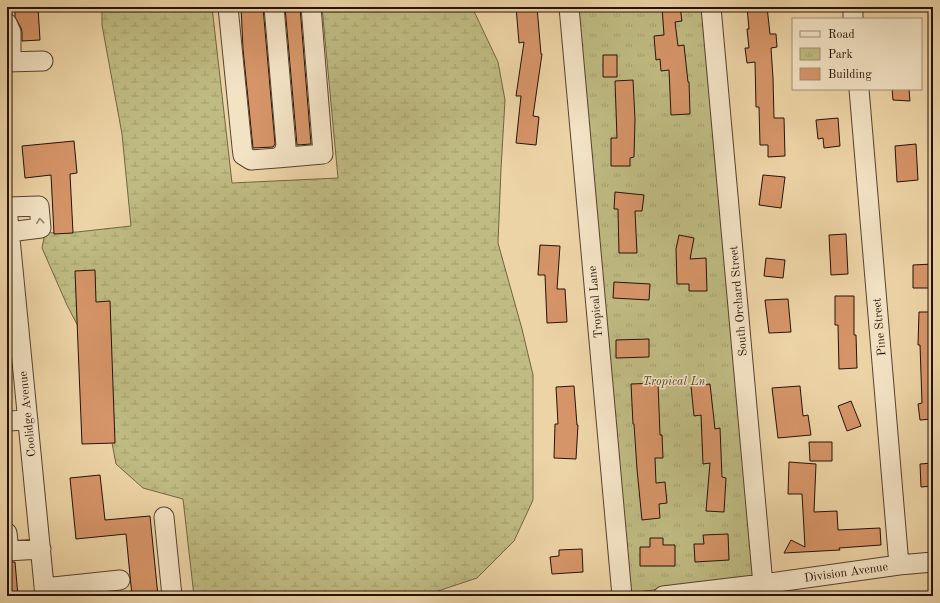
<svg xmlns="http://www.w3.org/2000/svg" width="940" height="603" viewBox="0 0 940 603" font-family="'Old Standard TT',serif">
<defs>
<pattern id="wetland-marsh" width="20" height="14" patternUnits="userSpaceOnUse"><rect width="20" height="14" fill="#bfbb82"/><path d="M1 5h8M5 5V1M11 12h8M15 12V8" fill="none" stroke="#a4a06f"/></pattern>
<pattern id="park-tufts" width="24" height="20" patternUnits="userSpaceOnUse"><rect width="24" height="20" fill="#bfbb82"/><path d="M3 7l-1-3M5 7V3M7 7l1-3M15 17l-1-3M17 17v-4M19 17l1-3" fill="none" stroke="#a4a06f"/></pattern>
</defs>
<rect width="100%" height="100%" fill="#edd4a6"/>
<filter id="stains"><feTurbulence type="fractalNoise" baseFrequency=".005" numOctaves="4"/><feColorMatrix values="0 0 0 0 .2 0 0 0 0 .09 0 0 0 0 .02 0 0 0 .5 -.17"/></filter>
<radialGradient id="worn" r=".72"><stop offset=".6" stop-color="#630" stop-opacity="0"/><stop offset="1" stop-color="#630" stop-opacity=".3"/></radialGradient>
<path fill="url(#wetland-marsh)" stroke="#726644" d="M102,7H212L232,183L338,178L322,7H472L498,62L505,100L501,169L498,243L522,329L533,375V500L514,541L477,578L423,596H194L183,499L143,488L116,464L109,427L105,379L67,305L42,248L45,233L77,232L131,226L122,134L102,25Z"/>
<path fill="url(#park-tufts)" stroke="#726644" d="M576,7H704L756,577L629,593Z"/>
<path fill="#d69568" stroke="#261207" d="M15,7H38L40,40L22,41V32L21,28L15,17Z
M241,7H263L275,144L273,147L253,148L243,49Z
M285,7H300L311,144L297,145Z
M516,7H537L541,54H542L533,116L539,117L536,145L516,143L521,96H516L524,42L519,43Z
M662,7H680L682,21L675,22L678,46L684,45L688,82H689L690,114L671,115L669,70L661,71L660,59L656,60L654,36L664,35Z
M747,7H767L770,34H776L777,47L771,48L773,78L774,118H784L785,156L768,157V145H760L759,107H756L755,62L747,63L745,48H749L747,29H749Z
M603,55H617V77H603Z
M633,80L635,119L634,157L630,158V166H611V138H617L615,81Z
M892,89H909L910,101L893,100Z
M838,118L840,146L824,148L823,138L818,139L816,120Z
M74,141L77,173L70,174L73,233L54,234L51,175L25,178L22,146Z
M916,144L918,180L897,182L895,146Z
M763,175L785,177L781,208L759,205Z
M615,192L644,195L642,211H635L637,253H619L618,209H614Z
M846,234L848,274L831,275L829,235Z
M679,235L694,238L690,259L706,258L707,291H689V284H677L676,249Z
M540,245L560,246L557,289H565L567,322L547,323L545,275H538Z
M766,258L785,260L783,278L764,276Z
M933,264V288H913V265Z
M95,270L96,302L110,301L115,443L82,444L75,271Z
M614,282L650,284L649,300L613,298Z
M835,296H854V335H856L857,368L839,369L838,325H835Z
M788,299L791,332L769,333L765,300Z
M919,312H933V419L920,420L918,404L922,403L920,345H918Z
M649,339V357L616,358V340Z
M658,383L660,435H662L663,458H655L656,483L665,482L667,503L659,504L660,518L642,520L637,469L634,424H633L631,384Z
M710,384L715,429L720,428L722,477L726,478L724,512L706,511L710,463L703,464L701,415L694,416L691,386Z
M574,386L577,425H578L576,459L554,458L555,424H558L556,387Z
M800,386L803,416L808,415L811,435L778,438L772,388Z
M851,401L861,426L847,431L838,406Z
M809,442H832V461H810Z
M789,462L816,464L814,512L837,511L838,530L880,528L881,545L839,548L840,550L784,553L791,540L805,547L802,494H788Z
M933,463V486L921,487L920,464Z
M100,475L105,520L150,516L158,596H132L126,534L76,539L70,478Z
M728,534L729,560L695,562L694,544H704L703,535Z
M650,538H663V545H675V566H640V547H650Z
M582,549L583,572L552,574L550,557L559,556V550Z
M7,562H15L18,596H7Z"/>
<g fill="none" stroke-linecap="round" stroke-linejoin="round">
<g stroke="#58422f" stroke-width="21">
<path id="minor" d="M228,7L242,147L243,155L251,160L277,158L283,154L286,146L274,7
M569,7L622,596
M711,7L764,596
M853,7V19
M7,23L11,32V62
M7,62L43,61
M859,89L899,565
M277,158L323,154L311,7
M7,207L39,206L41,228L9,232
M7,208L45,596
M7,421L28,420
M164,517L172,596
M7,533L9,551
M7,551L41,549
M44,588L120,580
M663,596L763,584L899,565L933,562"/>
</g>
<use href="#minor" stroke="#f3e3c5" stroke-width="19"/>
</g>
<defs><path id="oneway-chevron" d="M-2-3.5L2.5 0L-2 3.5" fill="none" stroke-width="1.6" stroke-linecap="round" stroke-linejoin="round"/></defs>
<use stroke="#978570" href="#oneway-chevron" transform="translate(40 221) rotate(-96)"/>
<g text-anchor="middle" stroke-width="3" stroke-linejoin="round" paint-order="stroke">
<g font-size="12" fill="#261207" stroke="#f3e3c5">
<text transform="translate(738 301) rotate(-95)" y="4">South Orchard Street</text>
<text transform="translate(595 302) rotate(-95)" y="4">Tropical Lane</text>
<text transform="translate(879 327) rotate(-95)" y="4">Pine Street</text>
<text transform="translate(27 414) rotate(-96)" y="4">Coolidge Avenue</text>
<text transform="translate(846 572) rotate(-8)" y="4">Division Avenue</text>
</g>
<g font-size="12" font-style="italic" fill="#54452c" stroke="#f3e3c5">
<text x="674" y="385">Tropical Ln</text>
</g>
</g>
<rect width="940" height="603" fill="none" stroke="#edd4a6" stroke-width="24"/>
<rect x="8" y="8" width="924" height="587" fill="none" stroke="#261207" stroke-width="2"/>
<rect x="12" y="12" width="916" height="579" fill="none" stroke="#261207"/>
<rect x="792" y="18" width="130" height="72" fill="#f3e3c5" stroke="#a18f79"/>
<rect x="800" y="31" width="20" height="6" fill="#f3e3c5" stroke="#a18f79"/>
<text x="828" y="38" font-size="12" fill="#261207">Road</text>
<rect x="800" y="48" width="20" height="12" fill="url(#park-tufts)" stroke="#a18f79"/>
<text x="828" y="58" font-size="12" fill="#261207">Park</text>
<rect x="800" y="68" width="20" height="12" fill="#d69568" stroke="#a18f79"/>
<text x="828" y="78" font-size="12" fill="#261207">Building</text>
<rect width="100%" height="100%" filter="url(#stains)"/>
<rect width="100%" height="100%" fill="url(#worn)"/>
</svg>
